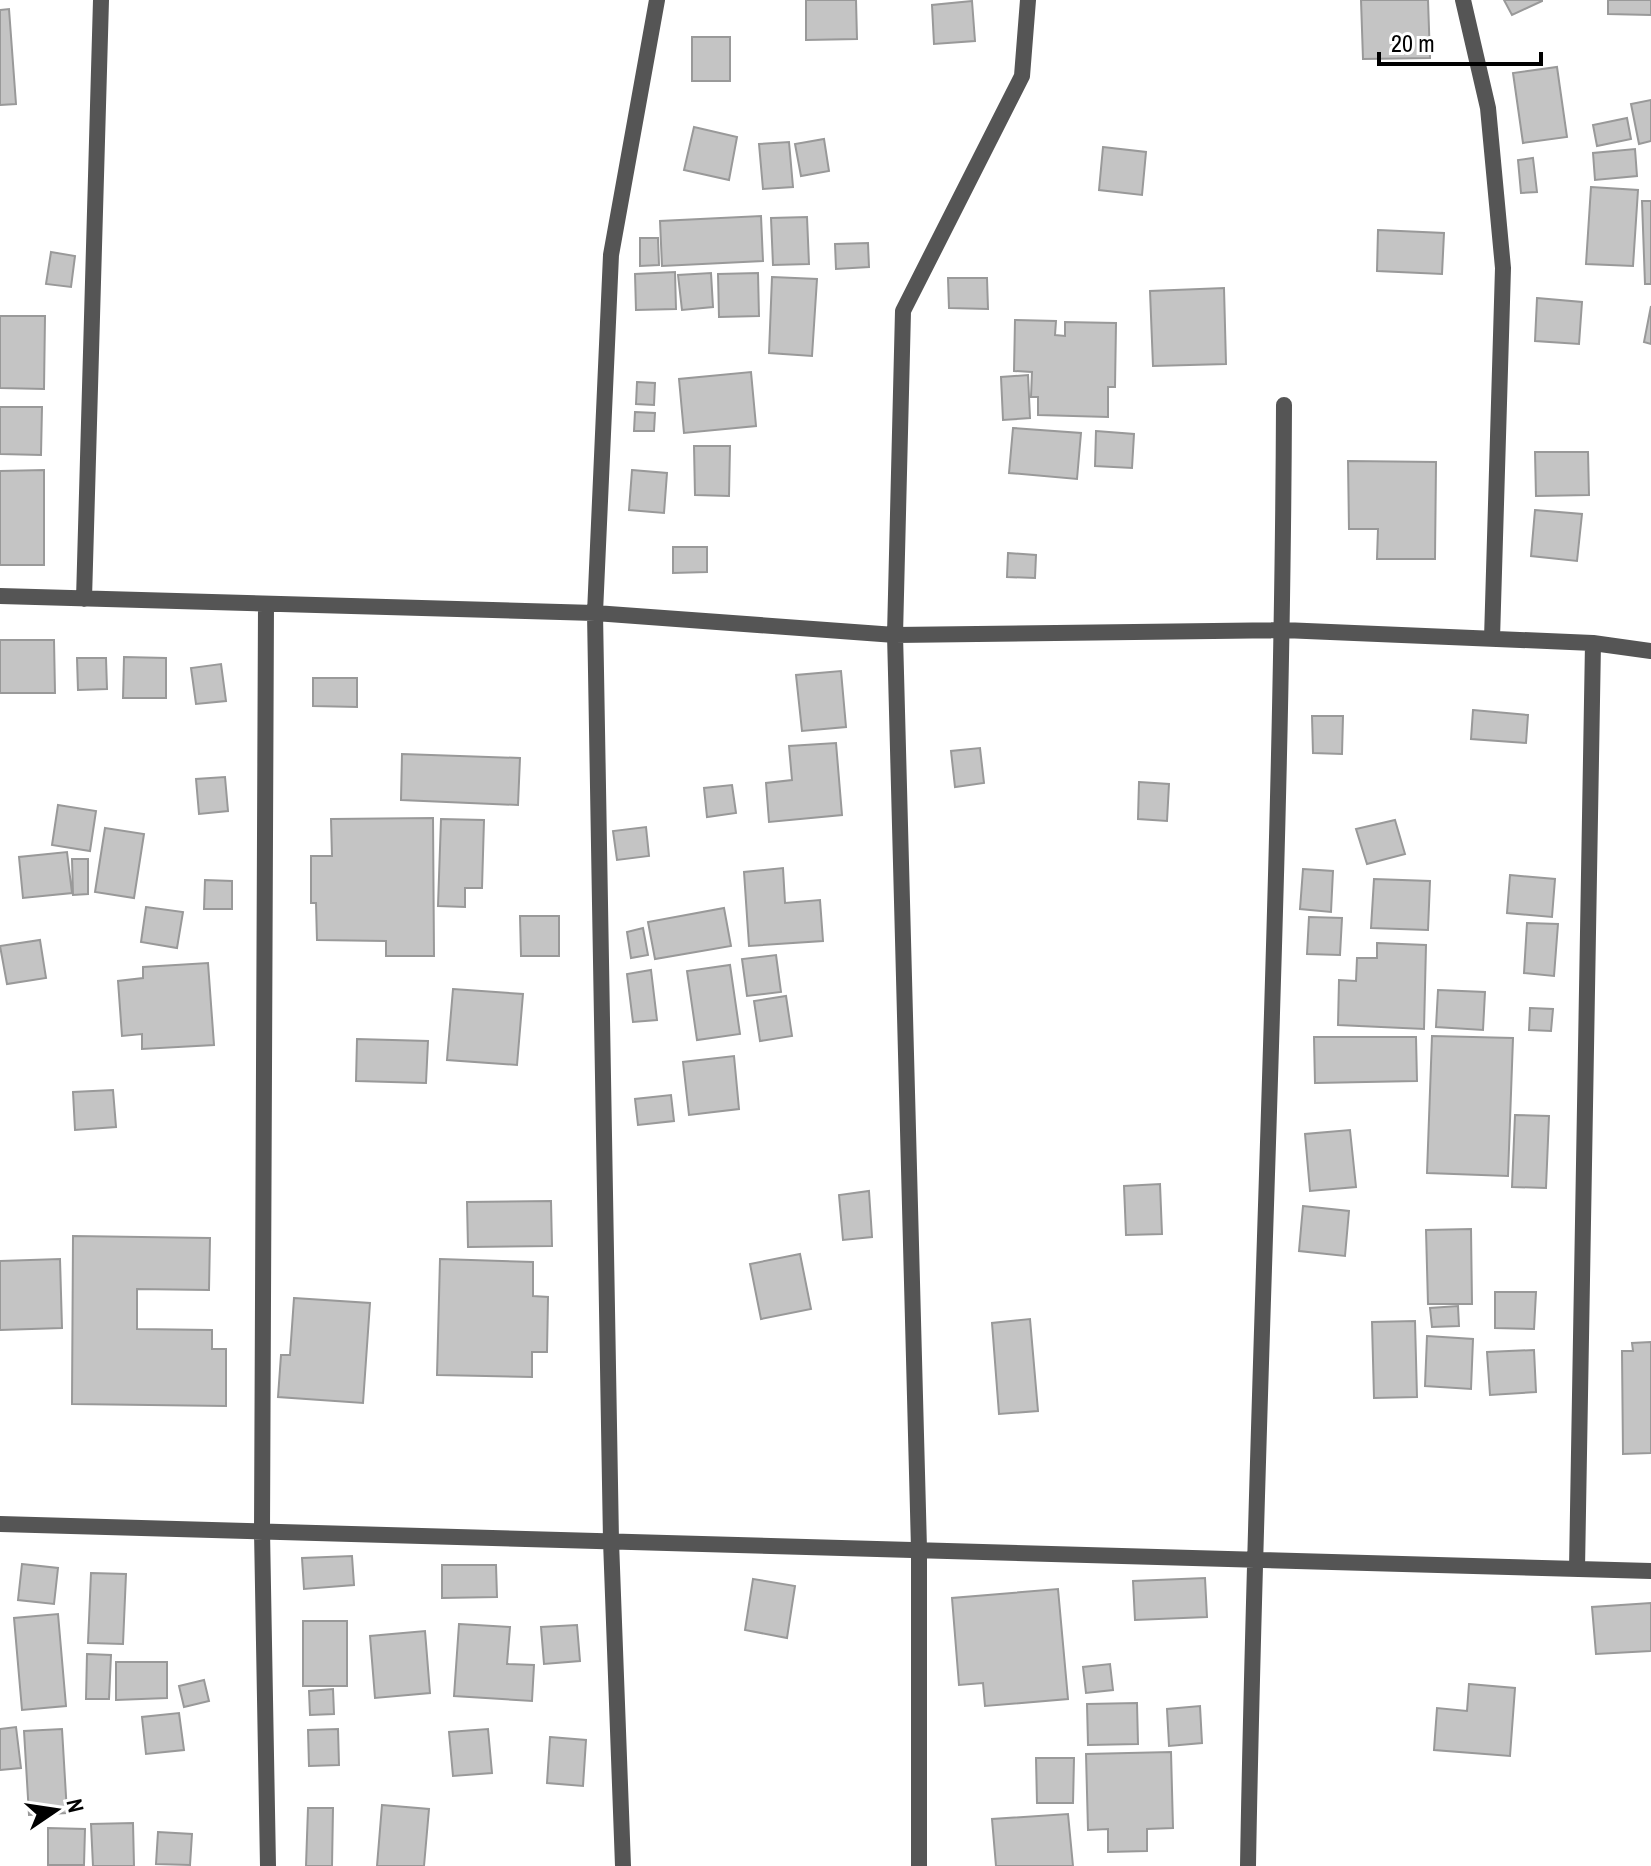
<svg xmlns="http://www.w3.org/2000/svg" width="1651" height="1866" viewBox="0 0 1651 1866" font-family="'Archivo Narrow',sans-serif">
<rect width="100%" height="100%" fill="#fff"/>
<path fill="#c4c4c4" stroke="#999" stroke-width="2" d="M806,0H856L857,39L806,40Z
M1361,0H1428L1430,58L1363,59Z
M1504,0H1542V1L1512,15Z
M1608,0H1651V15L1608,14Z
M972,1L975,41L934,44L932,5Z
M9,9L16,104L0,105V10Z
M692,37H730V81H692Z
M1557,67L1567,137L1523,143L1513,73Z
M1651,100V141L1639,144L1631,104Z
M1627,118L1631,139L1597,146L1593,125Z
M694,127L737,137L729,180L684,170Z
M824,139L829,171L801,176L795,144Z
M789,142L793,187L763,189L759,144Z
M1103,147L1146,152L1142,195L1099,190Z
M1635,149L1637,176L1595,180L1593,153Z
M1533,158L1537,192L1521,193L1518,160Z
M1591,187L1638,190L1633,266L1586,264Z
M1642,201H1651V284H1645Z
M761,216L763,261L662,266L660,221Z
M807,217L809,264L773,265L771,218Z
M1378,230L1444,233L1442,274L1377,271Z
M640,238H658L659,265L640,266Z
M868,243L869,267L836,269L835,244Z
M51,252L75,256L71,287L46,284Z
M675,272L676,309L636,310L635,274Z
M711,273L713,307L682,310L678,275Z
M758,273L759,316L719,317L718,274Z
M772,277L817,279L812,356L769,353Z
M948,278H987L988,309L949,308Z
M1224,288L1226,364L1153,366L1150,291Z
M1537,298L1582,302L1579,344L1535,341Z
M1651,306V344L1644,342Z
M0,316H45L44,389L0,388Z
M1015,320L1056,321L1055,335L1065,336V322L1116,323L1115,387H1108V417L1038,415V397H1031L1032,372L1014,371Z
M751,372L756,426L684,433L679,379Z
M1028,375L1030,418L1003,420L1001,377Z
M637,382L655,383L654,405L636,404Z
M0,407H42L41,455L0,454Z
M635,412L655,413L654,431H634Z
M1013,428L1081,433L1077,479L1009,473Z
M1096,431L1134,434L1132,468L1095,466Z
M694,446H730L729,496L695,495Z
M1535,452H1588L1589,495L1536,496Z
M1348,461L1436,462L1435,559H1377L1378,529H1349Z
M44,470V565H0V471Z
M632,470L667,473L664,513L629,510Z
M1535,510L1582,514L1577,561L1531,556Z
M673,547H707V572L673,573Z
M1008,553L1036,555L1035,578L1007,577Z
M0,640H54L55,693H0Z
M124,657L166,658V698H123Z
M77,658H106L107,689L78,690Z
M221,664L226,701L196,704L191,668Z
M841,671L846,727L802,731L796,675Z
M313,678H357V707L313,706Z
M1473,710L1528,715L1526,743L1471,739Z
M1312,716H1343L1342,754L1313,753Z
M836,743L842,815L769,822L766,783L792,780L789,746Z
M980,748L984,783L955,787L951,751Z
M402,754L520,758L518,805L401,800Z
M225,777L228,811L199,814L196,779Z
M1139,782L1169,784L1167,821L1138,819Z
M732,785L736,813L707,817L704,788Z
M58,805L96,811L90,851L52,845Z
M433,818L434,956H386V941L317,940L316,903H311V856H332L331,819Z
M441,819L484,820L482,888H465V907L438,906Z
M1395,820L1405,854L1367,864L1356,829Z
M646,827L649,856L617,860L613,831Z
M105,828L144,834L134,898L95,892Z
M67,852L72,893L23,898L19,857Z
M72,859H88V894L73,895Z
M783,868L785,903L820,900L823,941L749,946L744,872Z
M1303,869L1333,871L1331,912L1300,909Z
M1510,875L1555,879L1552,917L1507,913Z
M1374,879L1430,881L1428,930L1371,928Z
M205,880L232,881V909H204Z
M146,907L183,912L177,948L141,942Z
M724,908L731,946L655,959L648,922Z
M520,916H559V956H521Z
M1309,917L1342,918L1340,955L1307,954Z
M1527,923L1558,924L1554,976L1524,973Z
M643,928L648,955L631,958L627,932Z
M40,940L46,978L7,984L0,946Z
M1377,943L1426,945L1424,1029L1338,1025L1339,980L1356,981L1357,958H1377Z
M776,955L781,992L747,996L742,959Z
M208,963L214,1045L142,1049V1034L122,1036L118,981L143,978V967Z
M730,965L740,1034L697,1040L687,971Z
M651,970L657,1020L633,1022L627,974Z
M453,989L523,994L517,1065L447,1060Z
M1438,990L1485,992L1483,1030L1436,1027Z
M786,996L792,1036L760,1041L754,1001Z
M1530,1008L1553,1009L1551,1031L1529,1030Z
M1432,1036L1513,1038L1508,1176L1427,1173Z
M1314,1037H1416L1417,1081L1315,1083Z
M357,1039L428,1041L426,1083L356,1081Z
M734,1056L739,1109L689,1115L683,1062Z
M113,1090L116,1127L75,1130L73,1092Z
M671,1095L674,1121L638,1125L635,1099Z
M1515,1115L1549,1116L1546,1188L1512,1187Z
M1350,1130L1356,1187L1310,1191L1305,1134Z
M1160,1184L1162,1234L1126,1235L1124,1186Z
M869,1191L872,1237L843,1240L839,1195Z
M551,1201L552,1246L468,1247L467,1202Z
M1303,1206L1349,1211L1345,1256L1299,1251Z
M1471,1229L1472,1304H1428L1426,1230Z
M73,1236L210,1238L209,1290L137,1289V1329L212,1330V1349H226V1406L72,1404Z
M800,1254L811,1309L761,1319L750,1264Z
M60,1259L62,1328L0,1330V1261Z
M440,1259L533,1262V1296L548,1297L547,1352H532V1377L437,1375Z
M1495,1292H1536L1534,1329L1495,1328Z
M294,1298L370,1303L363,1403L278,1397L281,1355H290Z
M1458,1306L1459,1326L1432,1327L1430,1308Z
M1030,1319L1038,1411L999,1414L992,1323Z
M1415,1321L1417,1397L1374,1398L1372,1322Z
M1427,1336L1473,1339L1471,1389L1425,1386Z
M1651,1342V1453L1623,1454L1622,1351H1633L1632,1343Z
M1534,1350L1536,1392L1490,1395L1487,1352Z
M352,1556L354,1585L304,1589L302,1558Z
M22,1564L58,1568L54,1604L18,1600Z
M442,1565H496L497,1597L442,1598Z
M91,1573L126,1574L123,1644L88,1643Z
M1205,1578L1207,1617L1135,1620L1133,1581Z
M753,1579L795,1586L787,1638L745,1630Z
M1058,1589L1068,1699L985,1706L983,1683L959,1685L952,1598Z
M1651,1603V1651L1596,1654L1592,1607Z
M58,1614L66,1706L22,1710L14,1618Z
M303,1621H347V1686H303Z
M459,1624L510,1627L507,1664L534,1665L532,1701L454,1696Z
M577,1625L580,1661L544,1664L541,1627Z
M425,1631L430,1693L375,1698L370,1636Z
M87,1654L111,1655L109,1699H86Z
M116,1662H167V1698L116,1700Z
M1110,1664L1113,1690L1086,1693L1083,1667Z
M204,1680L209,1701L184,1707L179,1686Z
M1469,1684L1515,1688L1510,1756L1434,1750L1437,1708L1467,1711Z
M333,1689L334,1714L310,1715L309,1691Z
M1137,1703L1138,1744L1088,1745L1087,1704Z
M1200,1706L1202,1743L1169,1746L1167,1709Z
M179,1713L184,1750L146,1754L142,1717Z
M16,1727L21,1768L0,1770V1729Z
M62,1729L67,1813L29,1815L24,1731Z
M338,1729L339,1765L309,1766L308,1730Z
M488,1729L492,1773L453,1776L449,1732Z
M550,1737L586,1740L583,1786L547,1783Z
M1171,1752L1173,1828L1147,1829V1851L1108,1852V1829L1088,1830L1086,1754Z
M1036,1758H1074L1073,1803H1037Z
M382,1805L429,1809L424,1866H377Z
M308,1808H333L332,1866H306Z
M1068,1814L1073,1866H996L992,1819Z
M133,1823L134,1866H93L91,1824Z
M48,1828L85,1829L84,1865H48Z
M158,1832L192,1834L190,1865L156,1864Z"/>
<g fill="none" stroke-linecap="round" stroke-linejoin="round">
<path stroke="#555" stroke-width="16" d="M1463,0L1488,108L1503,268L1492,639
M0,596L595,613L895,635L1283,630L1593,643L1651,651
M84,599L101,0
M266,604L262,1531L268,1866
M0,1524L1651,1571
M1577,1569L1593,643
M623,1866L611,1541L595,613L611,255L657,0
M919,1866V1549L895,635L903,311L1022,76L1028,0
M1248,1866C1256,1379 1282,892 1284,405"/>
</g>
<g transform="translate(56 1810) rotate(77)" stroke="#ffffff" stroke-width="6" paint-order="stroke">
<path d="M0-6L14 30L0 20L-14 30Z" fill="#000000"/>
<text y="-12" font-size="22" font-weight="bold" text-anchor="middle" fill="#000000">N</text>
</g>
<path d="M1379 52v12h162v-12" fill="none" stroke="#000000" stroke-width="4"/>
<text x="1391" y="52" font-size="24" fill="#000000" stroke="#ffffff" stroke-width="6" paint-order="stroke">20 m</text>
</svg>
